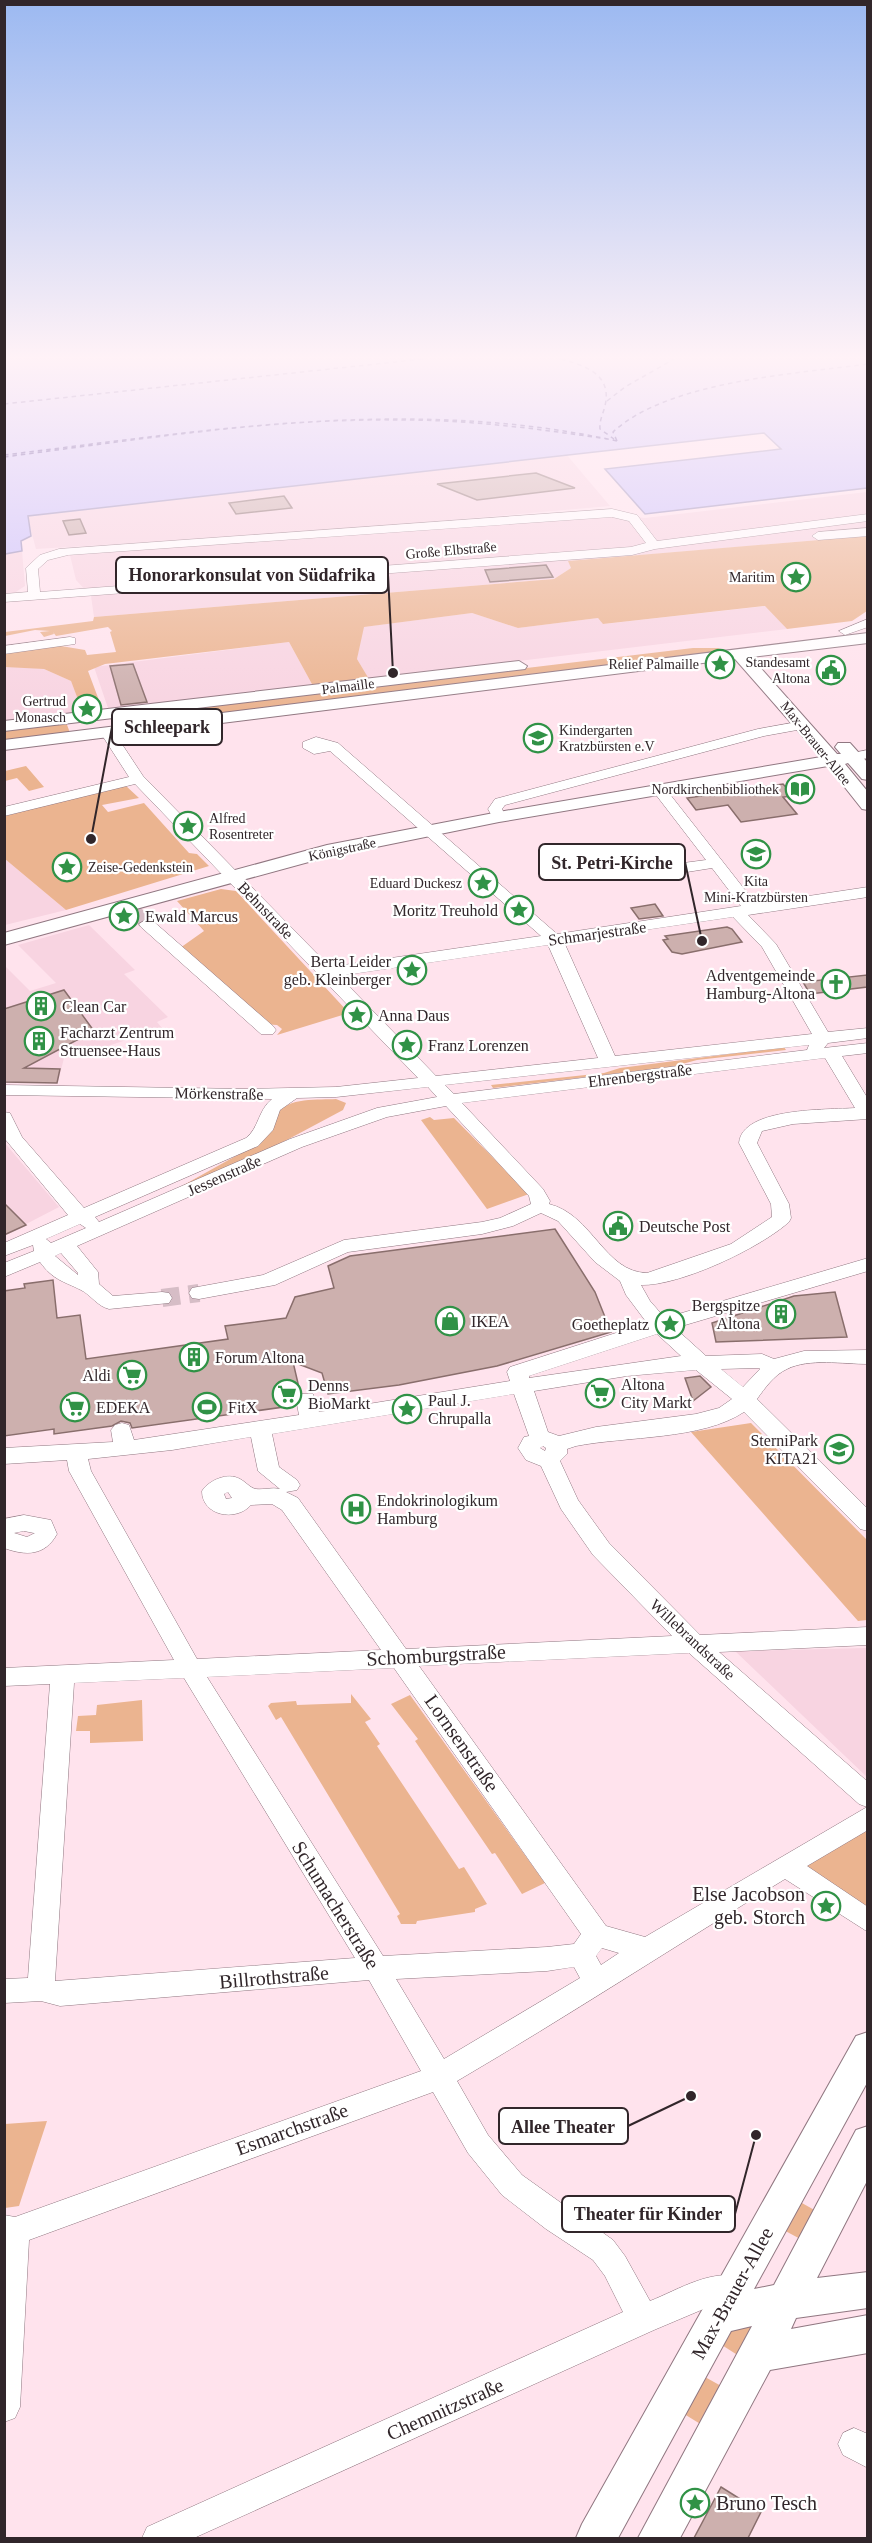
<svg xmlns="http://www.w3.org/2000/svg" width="872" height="2543" viewBox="0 0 872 2543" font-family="'Times New Roman',serif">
<rect width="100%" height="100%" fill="#ffe3ed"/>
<path fill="#f8d4e1" d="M566,454L610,506L314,532L36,549L27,516Z
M867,492V536L569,561L571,568L554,579L94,617L91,596L76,580L70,555L614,515L645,518Z
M22,551L25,586L14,593L5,594L4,554Z
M766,606L787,629L369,679L357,659L363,627L472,613L518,628L598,618L604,624Z
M289,642L313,686L109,711L94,667Z
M14,666L44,669L71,681L83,713L5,722L4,667Z
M5,859L66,910L5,925Z
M89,925L135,970L124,974L168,1017L157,1022L162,1028L87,1053L65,1054L58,1082L5,1081L4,965L30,991L56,983L18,945Z
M4,1142L59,1207L5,1235H4Z
M867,1648V1777L735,1651Z"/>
<path fill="#ebb490" d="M867,536V611L852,621L787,629L765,606L603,624L598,618L518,628L472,613L364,627L357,659L369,679L313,686L289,642L105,664L88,671L103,711L83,713L71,681L44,669L5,667V652L55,645L85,650L87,655L116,652L110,632L112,631L108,627L56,636L53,632L54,634L44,637L40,632L50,631L35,630L5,636V632L93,621L94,617L554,579L571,568L568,561Z
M693,648H720L710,653L115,728L110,718Z
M66,722L70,733L5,741L4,729Z
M26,766L44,787L29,791L17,778L5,781V771Z
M125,785L139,798L102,805L108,812L144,803L189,853L197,854L209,866L66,910L5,859V816Z
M221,889L236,891L349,1013L277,1035L282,1029L277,1025L263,1024L180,948L204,931L177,901Z
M784,1047L786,1050L697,1060L671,1067L493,1088L491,1085L604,1073L620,1068Z
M336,1099L346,1103L343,1110L255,1157L183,1188L180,1187L261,1142C271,1132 272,1126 278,1114C286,1097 320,1100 336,1099Z
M430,1117L434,1120L454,1118L529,1194L487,1209L421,1120Z
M751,1423L867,1540V1620L858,1621L691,1432Z
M351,1694L371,1719L365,1722L380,1744L377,1746L459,1869L464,1867L487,1904L475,1909V1912L417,1921L416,1924H401L397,1916L400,1914L281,1717L276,1720L268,1706L271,1703L296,1701L297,1705L351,1703Z
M410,1695L545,1883L522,1894L495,1853L492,1854L415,1741L418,1739L391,1704Z
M142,1700L143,1741L90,1743V1731H76L78,1716L96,1715L97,1705Z
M867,1828V1907L807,1866Z
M47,2121L19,2206L5,2208V2124Z
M793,2198L818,2212L804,2241L778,2227Z
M759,2322L739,2356L714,2340L730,2329Z
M696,2372L723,2387L702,2425L676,2409Z"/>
<path fill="#cac1fe" stroke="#9c92be" stroke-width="1.5" d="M4,359H867V488L645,514L605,469L781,449L764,433L28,516L31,536L21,541L22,551L5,554Z"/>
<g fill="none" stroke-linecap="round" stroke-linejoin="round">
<path stroke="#58439a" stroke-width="1.5" stroke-dasharray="4.5 4" stroke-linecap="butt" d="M561,359C583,365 609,373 606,400C605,411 599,419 600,429L614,439
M607,401L625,387L674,359
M4,404L423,359
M617,441L613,432C668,381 795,374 868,364
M4,455C209,430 413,396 617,441
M4,457C136,440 269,418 403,420C472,420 539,429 607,439"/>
</g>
<path fill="#cdb0ae" stroke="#896e6c" stroke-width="1.5" d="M536,473L575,488L477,500L437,484Z
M284,496L292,508L236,514L229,503Z
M80,519L86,533L69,535L63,521Z
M546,565L553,577L490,582L485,570Z
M133,664L147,702L121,705L110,666Z
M783,784L794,796L783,797L797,814L741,822L728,805L696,810L687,798Z
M655,904L663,916L639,919L631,908Z
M727,927L732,929L742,942L682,954L672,952L663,940L668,939L665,936Z
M867,975V987L810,994L803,982Z
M64,990L94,1031L24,1068L60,1069L57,1083L4,1082V1009Z
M4,1203L26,1225L4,1235Z
M555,1229L595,1292L611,1332L497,1366L399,1385L328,1394L322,1373L293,1362L300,1392L290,1398L291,1406L132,1428L130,1423L121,1421L112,1426L54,1434V1429L4,1436V1291L25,1288L24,1284L53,1280L57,1318L80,1315L86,1359L228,1339L225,1326L286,1318L295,1297L334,1288L328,1266L350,1256Z
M835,1292L847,1337L716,1342L712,1323L794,1296Z
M700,1376L711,1387L693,1401L685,1378Z
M721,2487L761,2512L748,2538H694Z"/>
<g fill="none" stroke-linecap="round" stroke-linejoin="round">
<path stroke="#d6bdc6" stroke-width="14" stroke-dasharray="14 8" stroke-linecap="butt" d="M135,912L147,924"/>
<path stroke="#d6bdc6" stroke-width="18" stroke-dasharray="18 9" stroke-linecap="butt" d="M162,1298L199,1293"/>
<g stroke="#907781" stroke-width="1">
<path id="minor" d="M612,509L637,515L657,541L868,514V521L655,549L632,555L4,602V594L28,592L26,568L40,555L59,549ZM612,517L629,521L646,543L631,547L40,592L38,569L48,560L68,555Z
M868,528V536L818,540L812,536L818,532Z
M868,619V627L845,635L839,631Z
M70,637L75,638V644L4,654V646Z
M803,721L810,725L808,728L764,736L505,805L502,809L506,817L504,820H494L488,809L495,799L758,729Z
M107,728L112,729L143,776L330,967L541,936L330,751L314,754L303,748V742L316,737L338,743L557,934L741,906L712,868L668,875L660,870L668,865L706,860L653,791L660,787L665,788L756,904L868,887V897L748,915L776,944L828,1032L868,1028V1038L828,1043L824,1048L868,1043V1053L842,1056L868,1099V1119L793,1124L762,1131L757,1143L789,1204L791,1218L789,1222C760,1248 680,1286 641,1285L650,1301L665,1318L868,1258V1271L675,1328L706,1356L762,1354L774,1359L804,1351L868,1350V1364C843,1364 809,1358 787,1369C774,1375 765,1388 757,1399L868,1509V1531L860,1529L744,1412C702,1440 627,1436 576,1446L567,1449V1454L560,1461L578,1500L609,1543L700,1635L868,1627V1645L719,1652L868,1782V1830L807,1866L868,1907V1932L785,1879C675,1946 568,2016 457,2081L488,2135L522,2175L613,2240L625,2256L650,2301C678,2290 715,2266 745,2279L749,2289L745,2299L706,2308L654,2330L194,2538H142L147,2527L623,2312L605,2276L593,2260L546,2229L502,2195L468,2153L433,2092L29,2240L20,2407L15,2418L4,2422V2215L15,2217L421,2071L369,1980L60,2006L41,2001L4,2003V1979L28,1978L50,1684L4,1686V1668L174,1660L69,1471L67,1460L4,1464V1448L113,1442L111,1430L115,1425L122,1423L129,1425L134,1440L299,1415L296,1399L299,1394H313L319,1412L510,1381L507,1372L510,1367L647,1323L626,1295L620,1281L595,1262L558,1221L541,1213L513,1226L482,1234L348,1252L275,1285L199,1299L192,1298L189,1293L192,1288L263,1275L344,1240L482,1222L500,1218L531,1204L529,1196L446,1106L387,1117L302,1147L77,1246L98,1272L99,1284L113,1296L162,1292L169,1293L172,1298L169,1303L109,1309C97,1306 91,1295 81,1290C63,1281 53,1280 40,1262L4,1277V1263L34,1251L33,1245L4,1256V1243L68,1215L5,1139L4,1112L10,1113L22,1137L84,1208L246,1138C259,1128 258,1110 272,1099L4,1095V1085L246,1089L336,1087L418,1078L135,784L4,816V807L129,777L100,732ZM733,917L762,947L812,1034L615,1056L564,942ZM548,945L598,1058L436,1076L339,976ZM809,1045L807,1050L454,1094L445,1085ZM825,1058L855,1108C828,1110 742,1107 739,1143L771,1204L772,1217L731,1244L647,1273C604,1272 593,1215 549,1204L550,1201L543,1189L462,1103ZM428,1087L437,1097L377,1108L290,1139L99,1222L95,1217L258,1146L273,1130L280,1110L297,1098L336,1097ZM80,1224L86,1228L51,1243L46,1239ZM61,1253L78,1273V1275L55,1256ZM657,1334L681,1356L529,1378V1376ZM721,1369L759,1368L760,1369L743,1387ZM696,1370L732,1399L719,1408L696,1414L596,1427L559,1436L548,1432L534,1391L627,1376ZM514,1394L529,1436L524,1437L518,1448L526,1460L541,1466L561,1509L593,1555L672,1636L406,1649L298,1498L286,1492L297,1490L300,1485L297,1480L279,1467L272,1434ZM251,1437L258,1471L280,1489C272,1487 264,1490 256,1489C250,1488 246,1482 240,1479C228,1472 209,1480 202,1491C202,1516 236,1522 251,1505L272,1504L282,1510L381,1650L197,1659L91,1471L88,1459L172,1450ZM543,1446L546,1448L545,1451L540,1448ZM228,1492L232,1498L226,1499L224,1494ZM689,1653L859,1804L867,1807L645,1937L606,1926L419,1666ZM394,1668L581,1934L574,1944L547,1947L383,1956L207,1677ZM184,1678L355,1958L55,1981L74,1683ZM602,1948L619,1953L601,1965L596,1956ZM574,1967L580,1978L444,2059L396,1979L547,1971Z
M868,750V758L853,761L846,757L848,754Z
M147,919L153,921L273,1026L276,1030L273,1034H261L141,927L139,924Z
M24,1515L51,1520L57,1534C45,1556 26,1556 4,1548V1519ZM24,1531L34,1533H35L27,1537L14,1533Z
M854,2428L868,2434V2468L843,2455L838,2444L843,2433Z"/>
</g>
<g stroke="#907781" stroke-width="2">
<path id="major" d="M868,633V643L751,657L837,754H841L835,747L838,743H850L868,763V780L862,779L848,763L845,764L868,792V810L862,809L828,766L499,822L327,857L4,945V933L327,845L499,812L821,757L735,659L4,750V740Z
M519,661L527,666L525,669L4,731V721Z
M868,2032V2081L754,2289L774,2285L856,2130L868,2126V2179L817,2278L868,2272V2308L796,2318L791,2329L868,2315V2353L770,2370L680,2538H638L752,2326L731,2331L618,2538H576L582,2524L856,2036Z"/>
</g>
<use href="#minor" fill="#fff" fill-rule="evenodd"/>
<use href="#major" fill="#fff" fill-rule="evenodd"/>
</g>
<linearGradient id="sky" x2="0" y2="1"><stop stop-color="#9cb9f1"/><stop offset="0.5" stop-color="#fff2f7"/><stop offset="1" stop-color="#fff2f7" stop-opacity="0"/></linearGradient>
<rect width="872" height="715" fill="url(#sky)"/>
<defs>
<g id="sight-ring" transform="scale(1.5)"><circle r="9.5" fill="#fff" stroke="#309246" stroke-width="1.5"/><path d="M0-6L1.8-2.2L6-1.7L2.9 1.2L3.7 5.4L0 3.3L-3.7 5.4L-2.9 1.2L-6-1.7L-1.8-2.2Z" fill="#309246"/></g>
<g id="civic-ring" transform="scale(1.5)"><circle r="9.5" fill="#fff" stroke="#309246" stroke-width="1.5"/><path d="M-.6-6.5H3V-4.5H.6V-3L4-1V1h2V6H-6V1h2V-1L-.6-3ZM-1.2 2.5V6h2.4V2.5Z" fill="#309246"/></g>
<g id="school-ring" transform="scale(1.5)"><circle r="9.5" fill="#fff" stroke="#309246" stroke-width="1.5"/><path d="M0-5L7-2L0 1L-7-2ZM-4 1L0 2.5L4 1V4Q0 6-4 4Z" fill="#309246"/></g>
<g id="library-ring" transform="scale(1.5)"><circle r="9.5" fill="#fff" stroke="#309246" stroke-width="1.5"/><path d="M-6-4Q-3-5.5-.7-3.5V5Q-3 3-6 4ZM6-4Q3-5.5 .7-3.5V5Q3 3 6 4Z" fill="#309246"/></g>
<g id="church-ring" transform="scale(1.5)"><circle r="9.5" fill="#fff" stroke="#309246" stroke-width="1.5"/><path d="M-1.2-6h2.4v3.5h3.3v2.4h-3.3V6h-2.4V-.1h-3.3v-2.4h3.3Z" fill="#309246"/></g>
<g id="building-ring" transform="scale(1.5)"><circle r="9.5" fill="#fff" stroke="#309246" stroke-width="1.5"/><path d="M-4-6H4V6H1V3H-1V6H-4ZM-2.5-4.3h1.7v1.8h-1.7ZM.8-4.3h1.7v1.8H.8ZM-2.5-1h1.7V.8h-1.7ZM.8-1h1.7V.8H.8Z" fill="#309246"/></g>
<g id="shop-ring" transform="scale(1.5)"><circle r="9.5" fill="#fff" stroke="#309246" stroke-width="1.5"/><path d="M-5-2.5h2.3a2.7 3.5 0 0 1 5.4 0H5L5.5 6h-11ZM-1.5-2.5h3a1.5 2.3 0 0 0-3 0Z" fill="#309246"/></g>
<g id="supermarket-ring" transform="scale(1.5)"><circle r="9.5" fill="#fff" stroke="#309246" stroke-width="1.5"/><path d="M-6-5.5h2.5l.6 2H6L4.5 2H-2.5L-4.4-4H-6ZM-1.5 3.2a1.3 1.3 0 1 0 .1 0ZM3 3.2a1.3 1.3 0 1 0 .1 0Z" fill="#309246"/></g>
<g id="stadium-ring" transform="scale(1.5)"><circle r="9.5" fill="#fff" stroke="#309246" stroke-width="1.5"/><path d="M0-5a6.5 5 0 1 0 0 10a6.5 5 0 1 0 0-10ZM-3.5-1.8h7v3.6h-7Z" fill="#309246"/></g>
<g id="hospital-ring" transform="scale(1.5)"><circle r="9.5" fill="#fff" stroke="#309246" stroke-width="1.5"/><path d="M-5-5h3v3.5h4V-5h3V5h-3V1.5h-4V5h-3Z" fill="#309246"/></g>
</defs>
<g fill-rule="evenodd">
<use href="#sight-ring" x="796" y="577"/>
<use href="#sight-ring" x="720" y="664"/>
<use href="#civic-ring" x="831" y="670"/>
<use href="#sight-ring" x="87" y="709"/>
<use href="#school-ring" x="538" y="738"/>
<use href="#library-ring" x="800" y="789"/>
<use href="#sight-ring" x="188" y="826"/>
<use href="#school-ring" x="756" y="854"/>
<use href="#sight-ring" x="67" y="867"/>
<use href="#sight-ring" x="483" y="883"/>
<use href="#sight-ring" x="519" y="910"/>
<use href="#sight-ring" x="124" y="916"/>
<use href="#sight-ring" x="412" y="970"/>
<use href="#church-ring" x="836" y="984"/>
<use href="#building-ring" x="41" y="1006"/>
<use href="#sight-ring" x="357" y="1015"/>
<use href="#building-ring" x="39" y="1041"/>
<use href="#sight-ring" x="407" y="1045"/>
<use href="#civic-ring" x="618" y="1226"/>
<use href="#building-ring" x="781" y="1314"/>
<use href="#shop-ring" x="450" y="1321"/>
<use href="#sight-ring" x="670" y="1324"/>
<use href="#building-ring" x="194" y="1357"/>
<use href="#supermarket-ring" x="132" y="1375"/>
<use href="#supermarket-ring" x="600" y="1393"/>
<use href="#supermarket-ring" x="287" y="1394"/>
<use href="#supermarket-ring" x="75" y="1407"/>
<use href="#stadium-ring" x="207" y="1407"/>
<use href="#sight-ring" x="407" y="1409"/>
<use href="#school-ring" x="839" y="1449"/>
<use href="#hospital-ring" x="356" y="1509"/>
<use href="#sight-ring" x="826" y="1906"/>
<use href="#sight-ring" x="695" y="2503"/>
</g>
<g text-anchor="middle" stroke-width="4.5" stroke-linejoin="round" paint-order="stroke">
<g font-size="14" fill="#31262a" stroke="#fff">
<text transform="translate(451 550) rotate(-5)" y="5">Große Elbstraße</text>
<text transform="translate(348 686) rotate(-7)" y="5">Palmaille</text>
<text transform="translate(816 743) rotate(51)" y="5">Max-Brauer-Allee</text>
<text transform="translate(342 849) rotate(-12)" y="5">Königstraße</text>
</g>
<g font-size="14" fill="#31262a" stroke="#fff" text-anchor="end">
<text x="775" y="582">Maritim</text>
<text x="810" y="667">Standesamt<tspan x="810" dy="16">Altona</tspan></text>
<text x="699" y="669">Relief Palmaille</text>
<text x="66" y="706">Gertrud<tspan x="66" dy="16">Monasch</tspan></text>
<text x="559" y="735" text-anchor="start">Kindergarten<tspan x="559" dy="16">Kratzbürsten e.V</tspan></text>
<text x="779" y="794">Nordkirchenbibliothek</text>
<text x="209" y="823" text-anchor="start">Alfred<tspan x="209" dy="16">Rosentreter</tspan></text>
<text x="88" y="872" text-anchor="start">Zeise-Gedenkstein</text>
<text x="756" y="886" text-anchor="middle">Kita<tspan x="756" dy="16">Mini-Kratzbürsten</tspan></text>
<text x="462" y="888">Eduard Duckesz</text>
</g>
<g font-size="16" fill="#31262a" stroke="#fff">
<text transform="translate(266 910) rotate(46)" y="6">Behnstraße</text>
<text transform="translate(597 933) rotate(-8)" y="6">Schmarjestraße</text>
<text transform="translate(640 1075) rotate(-7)" y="6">Ehrenbergstraße</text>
<text transform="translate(219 1093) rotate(1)" y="6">Mörkenstraße</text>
<text transform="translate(224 1175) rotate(-24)" y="6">Jessenstraße</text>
<text transform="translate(693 1639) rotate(43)" y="6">Willebrandstraße</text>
</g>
<g font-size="16" fill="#31262a" stroke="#fff" text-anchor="start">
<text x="498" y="916" text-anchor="end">Moritz Treuhold</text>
<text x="145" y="922">Ewald Marcus</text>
<text x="391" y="967" text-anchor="end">Berta Leider<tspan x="391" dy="18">geb. Kleinberger</tspan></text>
<text x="815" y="981" text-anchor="end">Adventgemeinde<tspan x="815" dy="18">Hamburg-Altona</tspan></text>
<text x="62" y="1012">Clean Car</text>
<text x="378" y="1021">Anna Daus</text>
<text x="60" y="1038">Facharzt Zentrum<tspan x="60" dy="18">Struensee-Haus</tspan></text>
<text x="428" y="1051">Franz Lorenzen</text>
<text x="639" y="1232">Deutsche Post</text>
<text x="760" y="1311" text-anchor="end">Bergspitze<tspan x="760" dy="18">Altona</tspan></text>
<text x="471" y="1327">IKEA</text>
<text x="649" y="1330" text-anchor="end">Goetheplatz</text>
<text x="215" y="1363">Forum Altona</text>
<text x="111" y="1381" text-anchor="end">Aldi</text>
<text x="621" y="1390">Altona<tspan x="621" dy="18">City Markt</tspan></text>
<text x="308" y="1391">Denns<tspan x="308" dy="18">BioMarkt</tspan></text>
<text x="428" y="1406">Paul J.<tspan x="428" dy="18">Chrupalla</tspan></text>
<text x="96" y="1413">EDEKA</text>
<text x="228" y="1413">FitX</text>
<text x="818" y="1446" text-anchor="end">SterniPark<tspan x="818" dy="18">KITA21</tspan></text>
<text x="377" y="1506">Endokrinologikum<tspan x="377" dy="18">Hamburg</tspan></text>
</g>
<g font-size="20" fill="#31262a" stroke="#fff">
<text transform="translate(436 1655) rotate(-3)" y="7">Schomburgstraße</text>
<text transform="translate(462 1743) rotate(55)" y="7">Lornsenstraße</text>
<text transform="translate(336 1905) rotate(58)" y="7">Schumacherstraße</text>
<text transform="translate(274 1977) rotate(-5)" y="7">Billrothstraße</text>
<text transform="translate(292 2129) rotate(-20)" y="7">Esmarchstraße</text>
<text transform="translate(732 2293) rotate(-61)" y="7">Max-Brauer-Allee</text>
<text transform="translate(445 2409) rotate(-24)" y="7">Chemnitzstraße</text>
</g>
<g font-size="20" fill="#31262a" stroke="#fff" text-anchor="end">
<text x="805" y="1901">Else Jacobson<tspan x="805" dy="23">geb. Storch</tspan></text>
<text x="716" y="2510" text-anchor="start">Bruno Tesch</text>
</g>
</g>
<path fill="none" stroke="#31262a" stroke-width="2" d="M393 673L388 575M91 839L112 727M702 941L685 862M691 2096L628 2126M756 2135L735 2214"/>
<g fill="#31262a" stroke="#fff" stroke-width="2">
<circle cx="393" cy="673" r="6"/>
<circle cx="91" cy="839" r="6"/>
<circle cx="702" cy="941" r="6"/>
<circle cx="691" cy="2096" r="6"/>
<circle cx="756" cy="2135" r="6"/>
</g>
<g fill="#fff" stroke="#31262a" stroke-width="2">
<rect x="116" y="557" width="272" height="36" rx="6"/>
<rect x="112" y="709" width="110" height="36" rx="6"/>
<rect x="539" y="844" width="146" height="36" rx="6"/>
<rect x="499" y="2108" width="129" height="36" rx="6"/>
<rect x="562" y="2196" width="173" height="36" rx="6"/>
</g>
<g font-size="18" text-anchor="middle" font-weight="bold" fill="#31262a">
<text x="252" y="581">Honorarkonsulat von Südafrika</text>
<text x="167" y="733">Schleepark</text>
<text x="612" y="869">St. Petri-Kirche</text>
<text x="563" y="2133">Allee Theater</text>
<text x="648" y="2220">Theater für Kinder</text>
</g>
<rect width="872" height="2543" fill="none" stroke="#31262a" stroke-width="12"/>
</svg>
